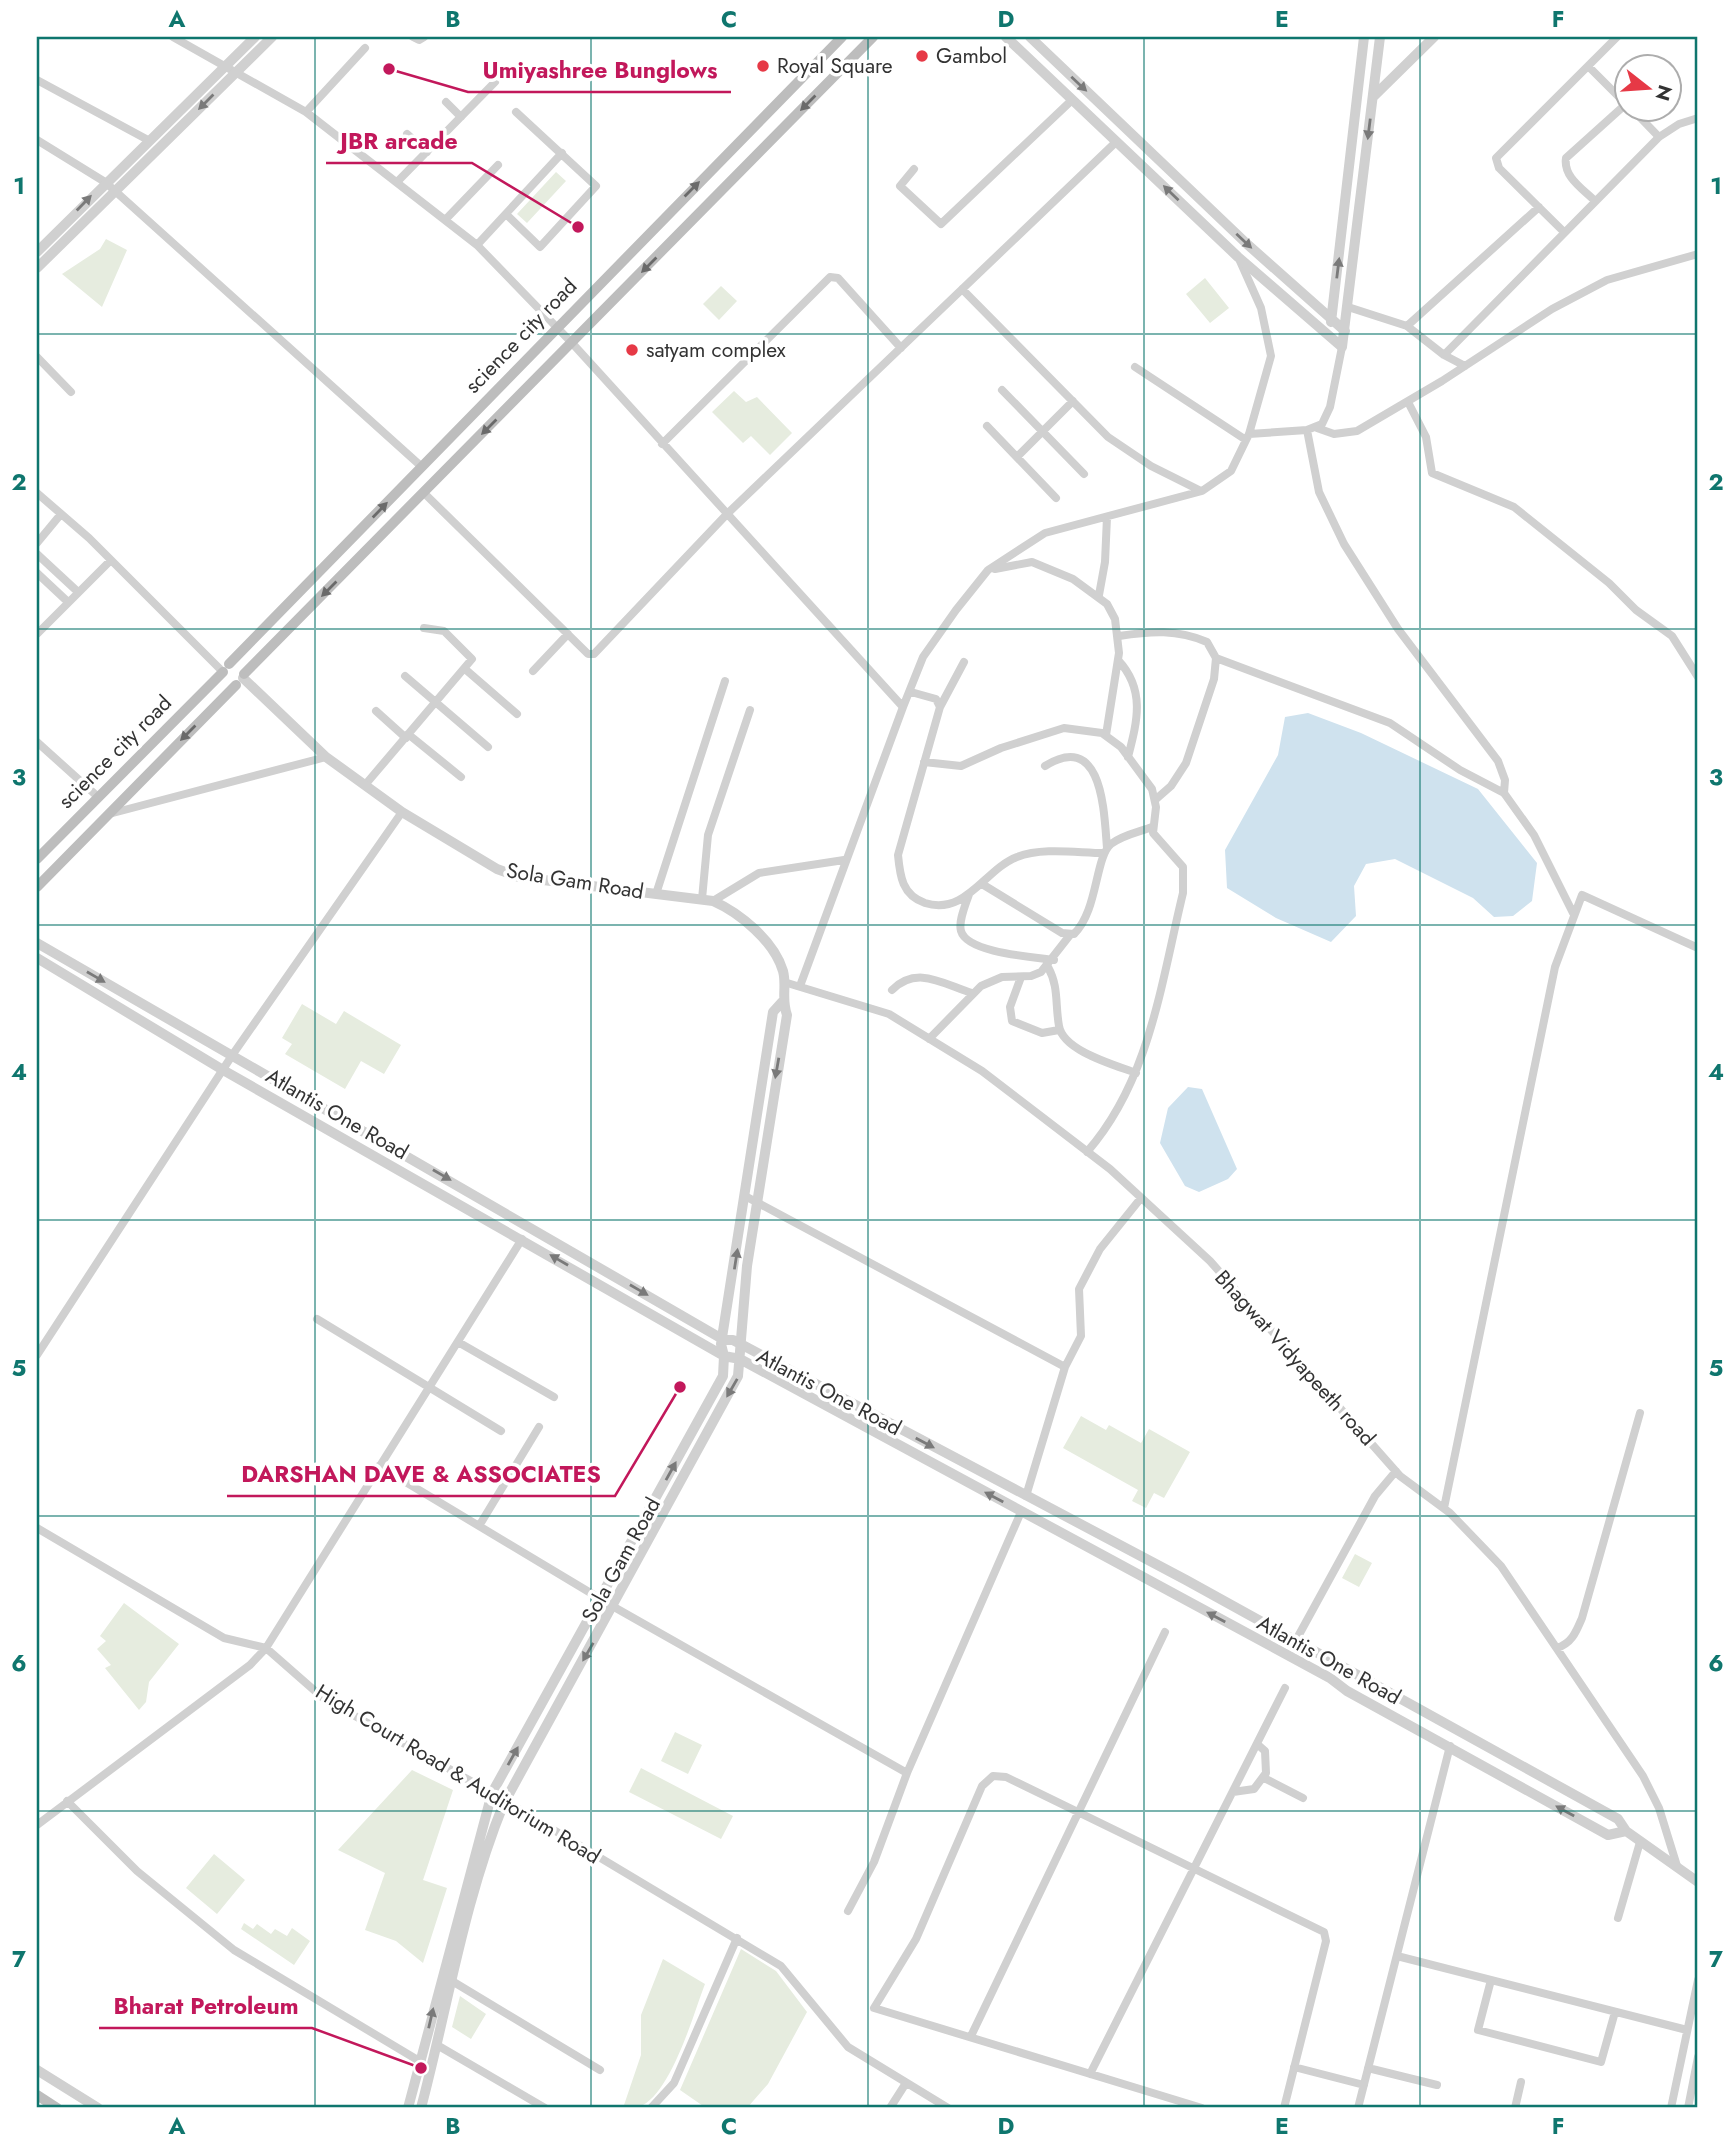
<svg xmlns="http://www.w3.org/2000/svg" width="1735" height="2145" viewBox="0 0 1735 2145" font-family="Jost,sans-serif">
<rect width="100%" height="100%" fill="#fff"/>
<path fill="#e6ecdf" d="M556,172L566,181L527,223L517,214Z
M106,239L127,250L102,307L62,274L100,249Z
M1205,278L1229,308L1210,323L1186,294Z
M721,286L737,301L719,320L703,304Z
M734,391L746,402L757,397L792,433L770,455L751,436L743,443L712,412Z
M302,1004L336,1024L344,1011L401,1045L384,1074L361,1061L345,1089L285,1054L292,1044L282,1038Z
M1081,1416L1106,1430L1109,1425L1141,1443L1149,1429L1190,1452L1164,1498L1154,1493L1146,1508L1132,1501L1138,1490L1063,1448Z
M1355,1554L1372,1563L1359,1587L1342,1578Z
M124,1603L179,1644L149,1682L146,1702L139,1710L105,1668L111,1665L97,1649L106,1641L100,1636Z
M675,1732L702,1745L688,1774L661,1761Z
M641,1768L733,1816L721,1839L629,1792Z
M412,1770L453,1790L423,1880L447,1888L423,1963L396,1941L365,1930L385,1873L338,1850Z
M214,1854L245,1880L217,1914L186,1888Z
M244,1923L253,1929L257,1924L271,1934L275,1929L287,1936L292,1928L310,1941L294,1965L241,1929Z
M741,1949L776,1971L807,2012L768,2084L747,2108H706L680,2090Z
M663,1959L705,1984C693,2015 671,2095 639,2107C635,2109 628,2108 623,2108L641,2055V2015Z
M460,1996L486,2014L471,2039L452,2027Z"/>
<path fill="#cfe2ee" d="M1308,713L1361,733L1478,789L1537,863L1532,901L1513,916L1494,917L1473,898L1395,859L1366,864L1354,886L1356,916L1331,942L1276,918L1227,888L1225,850L1278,755L1285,717Z
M1188,1087L1202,1089L1237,1169L1228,1179L1199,1192L1185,1186L1160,1143L1168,1108Z"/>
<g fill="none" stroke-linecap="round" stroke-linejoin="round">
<path stroke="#d0d0d0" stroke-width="8" d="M173,37L306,112L477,245L572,343L903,707L800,986
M413,37L419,40L424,37
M1588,66L1626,104
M37,80L148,140
M446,102L461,117
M1631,108L1659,137
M306,112L365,48
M407,134L427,152
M37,140L105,182L422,467
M914,169L900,186L941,224L1072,100
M398,181L495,82
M1595,201C1583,189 1563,177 1566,158L1626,104
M506,214L540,247L596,186L516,112
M446,219L498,165
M1564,232L1499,168L1496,158L1617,37
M477,245L562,153
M962,289L1108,437L1151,466L1201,491
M1348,307L1407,326L1444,355L1465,366
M1407,326L1539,207
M1444,355L1659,137L1679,124L1698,118
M37,357L71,392
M1135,367L1246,440
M1002,390L1084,474
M1408,402L1426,437L1432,473L1514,507L1609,583L1636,610L1672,636L1698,677
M987,426L1056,498
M1317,428L1334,434L1357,431L1442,381L1552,309L1607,280L1698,254
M1307,430L1319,492L1344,544L1398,629L1498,761L1505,780L1504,793
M1249,434L1307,430L1322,424L1330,407L1342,347
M662,444L830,277L838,278L901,348
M1017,457L1073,401
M37,493L89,538L223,672
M424,493L588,654H594L727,514L1116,142
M37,543L61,514
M37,554L78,592
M995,569L1032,562L1073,579L1107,604L1115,619L1119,653L1106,735
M37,573L68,602
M1099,595L1105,562L1107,517
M37,634L111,560
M1119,636C1151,631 1177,629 1207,642L1216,658L1214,679L1186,763L1171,786L1155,800
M1216,658L1390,723L1460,770L1504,793L1534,835L1573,913
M1118,660C1146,690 1137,722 1128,757
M465,669L517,714
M533,671L568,634
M405,676L488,747
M911,692L936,699L940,707L898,855C900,876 902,895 925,903C966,916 985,869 1017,857C1043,847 1078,853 1104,853
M903,707L923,657L956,610L988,570L1045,533L1202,491L1231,471L1249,434L1271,356L1261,308L1240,261
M940,707L964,662
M376,711L406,738
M408,734L461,777
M37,742L97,796
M924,762L961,766L1001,748L1064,728L1102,733L1121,747L1152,789L1156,807L1153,833L1183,867V893C1161,983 1150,1080 1087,1152
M1045,766C1103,730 1104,812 1107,848
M365,785L472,659L444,631L424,628
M109,814L326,757
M982,884L1062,933L1074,934C1098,911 1095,857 1111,844C1122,835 1139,832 1152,827
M656,894L725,681
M969,894C966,904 958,921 961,931C967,953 1034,957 1054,960
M702,899L708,835L750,710
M713,901L759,873L844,860
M1048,967C1059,987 1055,1004 1059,1026C1063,1051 1115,1065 1136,1073
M1021,977L1010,1007L1012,1021L1042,1033L1059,1030
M784,982L889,1014L982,1071L1110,1169L1210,1261L1400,1476L1450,1513L1501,1566L1643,1776L1659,1808L1677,1866
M892,990C917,965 943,984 972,993
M929,1039L981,986L1002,977L1031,976L1041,972L1070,935
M745,1196L1065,1367L1026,1496
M317,1319L501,1431
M458,1342L554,1397
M37,1355L233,1054L402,812
M1065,1367L1081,1336L1079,1289L1100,1249L1141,1198
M379,1466L614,1607L907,1773
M1444,1508L1555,967L1582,895L1698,948
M479,1526L539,1427
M37,1528L224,1638L266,1648L323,1698L492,1793L781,1966L848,2047L948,2108
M1295,1642L1375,1496L1396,1471
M1557,1648C1572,1643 1576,1632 1582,1618L1640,1413
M1264,1778L1303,1798
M1233,1792L1254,1789L1266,1773L1265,1751L1257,1744
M67,1801L137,1871L234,1950L421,2062
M37,1825L250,1665L266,1648L522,1239
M848,1911L874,1862L907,1773L1021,1512
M1618,1918L1640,1842
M1397,1956L1687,2030
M1491,1980L1478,2030L1601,2062L1615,2012
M452,1981L600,2070
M971,2036L1165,1632
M437,2045L545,2108
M1294,2067L1364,2085
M1368,2068L1437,2085
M1090,2074L1285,1688
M651,2108L674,2083L737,1938
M890,2108L906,2083
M1202,2108L874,2008L916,1939L982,1786L993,1776L1006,1777L1324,1932L1326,1941L1284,2108
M1358,2108L1450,1746
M1515,2108L1521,2082
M1671,2108L1698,1980
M1688,2108L1698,2057"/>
<path stroke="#d0d0d0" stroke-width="10" d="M1006,37L1238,257L1342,347L1380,37
M1030,37L1247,244L1345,331
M1373,97L1434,37
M37,252L255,37
M37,268L272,37
M1331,322L1364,37
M243,678L326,757L402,812L497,869L519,877L713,901C740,913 774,941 783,971C787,986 781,999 787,1015L747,1266L738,1376L504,1803C464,1900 448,2006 421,2108
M37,943L724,1340H733L1186,1580L1618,1819L1626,1831L1698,1882
M37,958L223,1070L724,1356L740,1359L1330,1678L1347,1691L1608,1835L1626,1831
M37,2070L98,2108
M408,2108L492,1793L723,1376L724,1356L721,1344L773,1012L782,1002"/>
<path stroke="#bdbdbd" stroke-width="10" d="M229,664L842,37
M244,674L873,37
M37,859L223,672
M37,887L236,685
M37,2095L57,2108"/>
</g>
<defs><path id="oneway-solid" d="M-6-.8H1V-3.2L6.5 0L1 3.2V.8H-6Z" transform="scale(1.75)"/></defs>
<g fill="#7a7a7a">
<use href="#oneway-solid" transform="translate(1079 84) rotate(43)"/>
<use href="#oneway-solid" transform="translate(206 102) rotate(135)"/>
<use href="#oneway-solid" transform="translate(1369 129) rotate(97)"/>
<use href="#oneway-solid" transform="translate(1171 193) rotate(-136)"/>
<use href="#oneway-solid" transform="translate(84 203) rotate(-46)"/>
<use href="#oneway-solid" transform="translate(1244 241) rotate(43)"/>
<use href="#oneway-solid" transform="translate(1338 268) rotate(-83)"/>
<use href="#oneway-solid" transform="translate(96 977) rotate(30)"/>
<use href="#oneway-solid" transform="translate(777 1068) rotate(100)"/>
<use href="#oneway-solid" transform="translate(442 1175) rotate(30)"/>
<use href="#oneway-solid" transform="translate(736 1259) rotate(-81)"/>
<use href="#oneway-solid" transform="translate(559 1260) rotate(-150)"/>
<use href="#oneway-solid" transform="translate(639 1290) rotate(30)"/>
<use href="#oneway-solid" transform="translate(732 1388) rotate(120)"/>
<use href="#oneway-solid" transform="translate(925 1443) rotate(28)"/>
<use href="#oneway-solid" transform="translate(671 1471) rotate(-61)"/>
<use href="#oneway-solid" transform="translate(994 1497) rotate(-152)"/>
<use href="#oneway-solid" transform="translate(1216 1617) rotate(-152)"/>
<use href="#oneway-solid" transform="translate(588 1652) rotate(120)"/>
<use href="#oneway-solid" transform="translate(513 1756) rotate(-61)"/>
<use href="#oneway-solid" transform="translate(1565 1811) rotate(-151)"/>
<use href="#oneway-solid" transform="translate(431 2018) rotate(-77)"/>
</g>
<g fill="#6a6a6a">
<use href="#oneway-solid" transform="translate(808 103) rotate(135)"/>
<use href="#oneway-solid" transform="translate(692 189) rotate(-45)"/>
<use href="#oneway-solid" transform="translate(649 265) rotate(135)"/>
<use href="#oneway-solid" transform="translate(489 427) rotate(135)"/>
<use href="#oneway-solid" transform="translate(380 510) rotate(-46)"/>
<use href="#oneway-solid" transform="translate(329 589) rotate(135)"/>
<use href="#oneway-solid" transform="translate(188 733) rotate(135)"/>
</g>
<path fill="none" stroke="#0f766e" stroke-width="2" stroke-opacity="0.55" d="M315,37V2108M591,37V2108M868,37V2108M1144,37V2108M1420,37V2108M37,334H1698M37,629H1698M37,925H1698M37,1220H1698M37,1516H1698M37,1811H1698"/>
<g fill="#e63946" stroke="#fff" stroke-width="2.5">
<circle cx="922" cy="56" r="7"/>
<circle cx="763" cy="66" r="7"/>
<circle cx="632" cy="350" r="7"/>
</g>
<g text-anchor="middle" stroke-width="7" stroke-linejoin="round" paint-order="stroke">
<g font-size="21" fill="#333" stroke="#fff" text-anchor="start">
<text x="936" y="63">Gambol</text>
<text x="777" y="73">Royal Square</text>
<text x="646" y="357">satyam complex</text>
</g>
<g font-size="21" fill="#333" stroke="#fff">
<text transform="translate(521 336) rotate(-46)" y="7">science city road</text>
<text transform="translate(115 752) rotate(-45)" y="7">science city road</text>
<text transform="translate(575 881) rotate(9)" y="7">Sola Gam Road</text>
<text transform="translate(337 1114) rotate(30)" y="7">Atlantis One Road</text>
<text transform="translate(1295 1358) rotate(48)" y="7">Bhagwat Vidyapeeth road</text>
<text transform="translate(829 1392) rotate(28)" y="7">Atlantis One Road</text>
<text transform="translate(621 1560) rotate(-61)" y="7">Sola Gam Road</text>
<text transform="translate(1329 1660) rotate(29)" y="7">Atlantis One Road</text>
<text transform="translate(458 1774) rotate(31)" y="7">High Court Road &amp; Auditorium Road</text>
</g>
</g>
<path fill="none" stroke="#c2185b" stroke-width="2.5" d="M389 69L468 92H731M578 227L472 163H326M680 1387L615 1496H227M421 2068L312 2028H99"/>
<g fill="#c2185b" stroke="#fff" stroke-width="2.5">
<circle cx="389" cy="69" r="7"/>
<circle cx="578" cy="227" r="7"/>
<circle cx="680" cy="1387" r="7"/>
<circle cx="421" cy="2068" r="7"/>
</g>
<g font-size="23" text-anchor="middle" font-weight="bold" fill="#c2185b" stroke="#fff" stroke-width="7" stroke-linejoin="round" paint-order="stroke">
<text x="600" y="78">Umiyashree Bunglows</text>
<text x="399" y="149">JBR arcade</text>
<text x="421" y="1482">DARSHAN DAVE &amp; ASSOCIATES</text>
<text x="206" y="2014">Bharat Petroleum</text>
</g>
<rect width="1735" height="2145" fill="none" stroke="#ffffff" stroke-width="77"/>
<g transform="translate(1648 88) rotate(107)"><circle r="33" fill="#ffffff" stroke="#adadad" stroke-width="2"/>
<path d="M0-5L12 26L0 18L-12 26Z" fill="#e63946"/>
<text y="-10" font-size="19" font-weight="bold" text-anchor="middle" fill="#333333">N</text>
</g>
<rect x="38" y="38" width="1658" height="2068" fill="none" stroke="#0f766e" stroke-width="2.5"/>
<g font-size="23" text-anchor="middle" font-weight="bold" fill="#0f766e">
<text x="177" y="27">A</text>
<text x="453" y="27">B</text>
<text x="729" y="27">C</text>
<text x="1006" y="27">D</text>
<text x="1282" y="27">E</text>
<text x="1558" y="27">F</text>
<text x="19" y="194">1</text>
<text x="1716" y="194">1</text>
<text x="19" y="490">2</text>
<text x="1716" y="490">2</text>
<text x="19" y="785">3</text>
<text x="1716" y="785">3</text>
<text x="19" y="1080">4</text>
<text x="1716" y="1080">4</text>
<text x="19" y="1376">5</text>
<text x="1716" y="1376">5</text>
<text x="19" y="1671">6</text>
<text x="1716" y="1671">6</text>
<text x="19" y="1967">7</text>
<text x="1716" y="1967">7</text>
<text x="177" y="2134">A</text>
<text x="453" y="2134">B</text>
<text x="729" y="2134">C</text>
<text x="1006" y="2134">D</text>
<text x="1282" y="2134">E</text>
<text x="1558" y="2134">F</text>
</g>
</svg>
